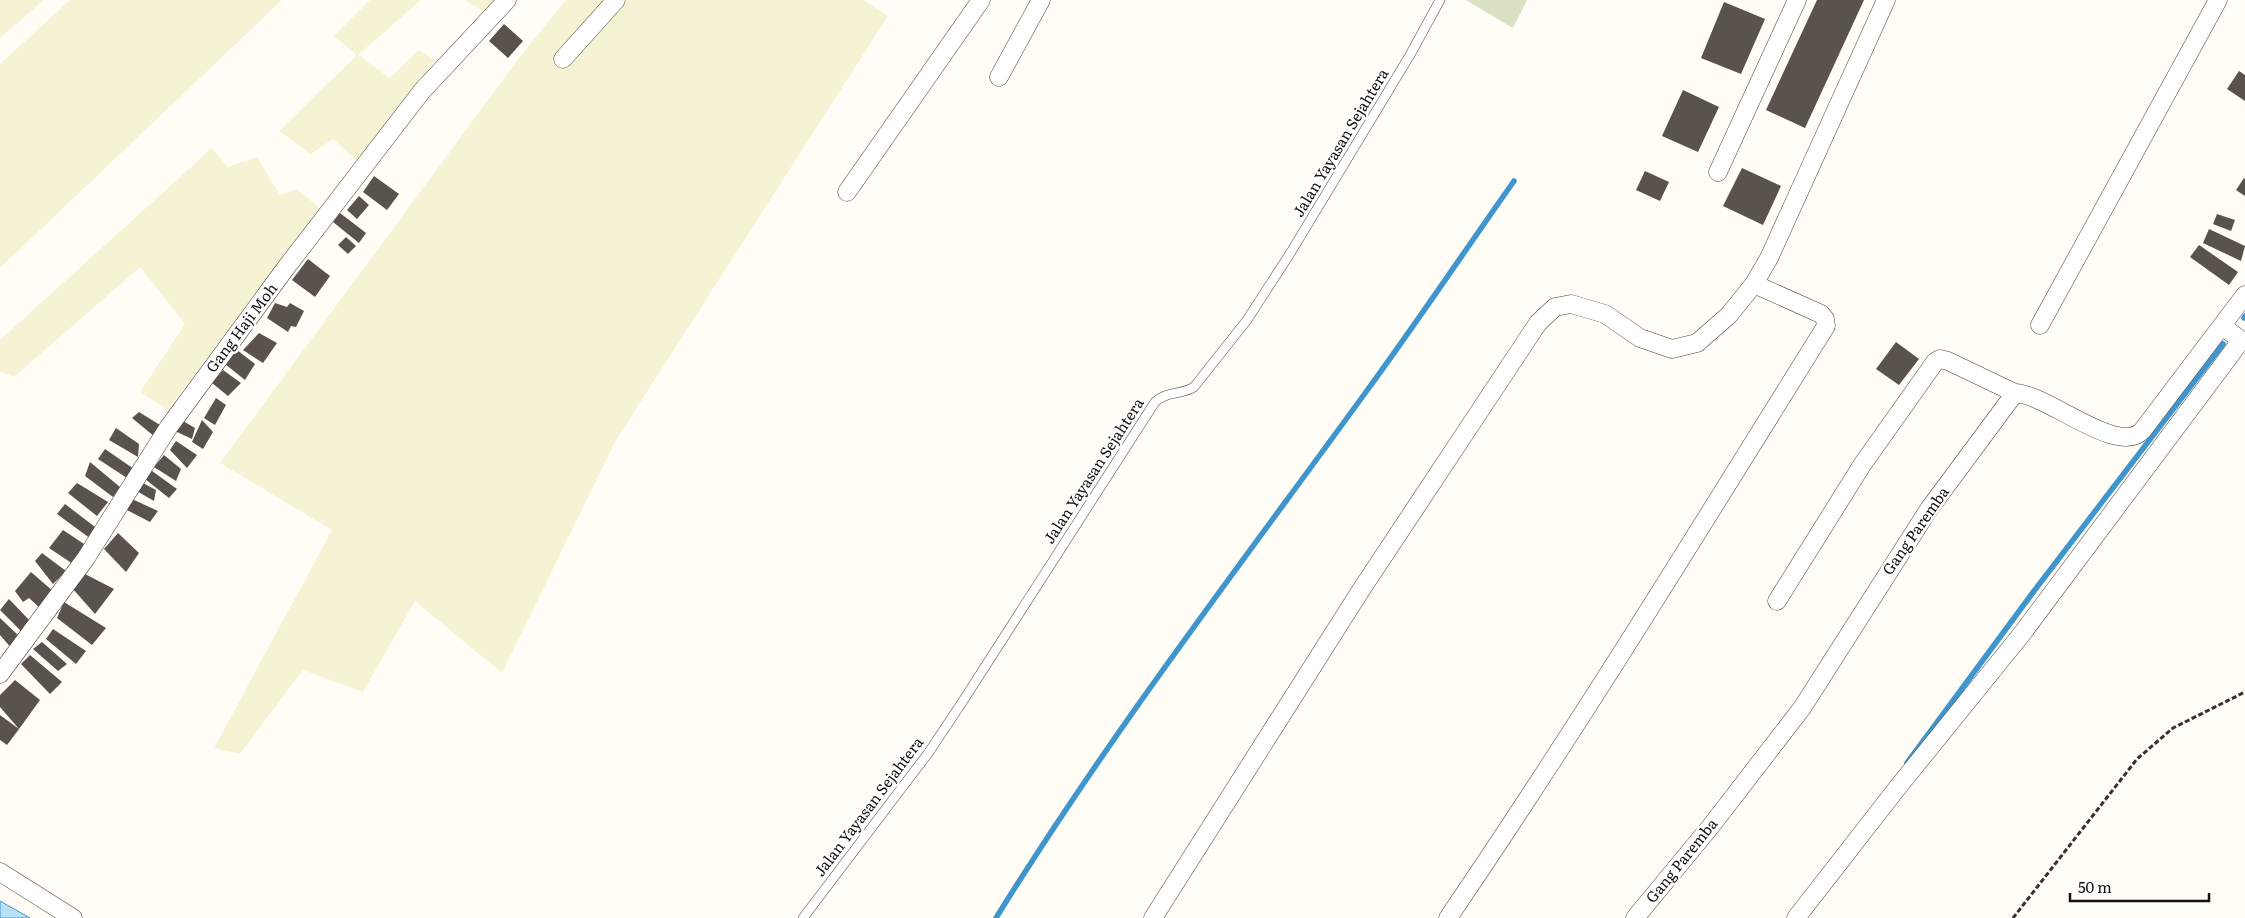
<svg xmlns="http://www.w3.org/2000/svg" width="2245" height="918" viewBox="0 0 2245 918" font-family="Literata,serif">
<rect width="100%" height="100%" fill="#fffdf5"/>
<path fill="#f6f3d4" d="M0,0H44L0,38Z
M70,0H282L0,268V64Z
M370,0H421L358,55L390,78L419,50L436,61L357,161L333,139L311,154L279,131L357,55L334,36Z
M465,0H496L486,13Z
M566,0H863L888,16L616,440L502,673L415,601L363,692L303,670L240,754L214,748L332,530L220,463L522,54Z
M212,148L228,167L257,157L280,195L296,189L320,208L168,410L140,392L185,324L140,267L14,377L0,371V340Z"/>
<path fill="#d9e3c4" d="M1466,0H1527L1513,28Z"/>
<path fill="#b9e0f7" stroke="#3f96cf" d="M0,901L30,918H0Z"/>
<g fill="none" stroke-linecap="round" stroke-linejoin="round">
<path stroke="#3f96cf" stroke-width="5.5" d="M2244,318L2245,316
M1907,763L2034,591L2223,344
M996,918C1108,737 1238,568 1363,396C1415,325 1464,252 1514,181"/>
</g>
<path fill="#5a524d" d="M1817,0H1864L1805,128L1766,110Z
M1724,2L1765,19L1741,74L1701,58Z
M504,24L523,41L508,58L489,41Z
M2239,71L2245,75V101L2227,89Z
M1683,90L1719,107L1698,152L1662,136Z
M1742,168L1781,186L1763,225L1723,206Z
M1645,171L1669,182L1660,201L1636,190Z
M374,176L399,194L387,210L363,192Z
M2244,178L2245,179V196L2236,190Z
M359,196L369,205L357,219L347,210Z
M340,213L366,233L359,243L333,222Z
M2217,214L2235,220L2231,231L2213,224Z
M2209,229L2245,246L2241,261L2203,243Z
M346,237L356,246L348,254L338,245Z
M2199,245L2238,272L2229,285L2190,257Z
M308,259L330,276L315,297L292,280Z
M275,303L287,307L290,303L304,311L296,327L291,326L288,332L267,318Z
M259,333L277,343L263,363L243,350Z
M1896,342L1919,359L1899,385L1876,369Z
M237,350L255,364L245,380L225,364Z
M223,370L241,383L228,396L212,383Z
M216,398L226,405L215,425L204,418Z
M139,412L160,425L155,437L132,418Z
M202,420L213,432L203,449L192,442Z
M183,421L195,428L192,439L175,431Z
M116,428L139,444L138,457L109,440Z
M176,441L197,455L187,468L170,450Z
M105,449L134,469L127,478L98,459Z
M164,455L181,469L176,481L154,467Z
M90,462L120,487L113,497L85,476Z
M152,471L177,489L169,498L145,479Z
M141,482L156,490L154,501L135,490Z
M77,483L108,502L97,516L68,493Z
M132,499L158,511L150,522L125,509Z
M65,504L99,530L91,539L57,514Z
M63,530L87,546L73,564L49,548Z
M118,533L139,553L126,572L104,549Z
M42,553L66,571L53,584L35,561Z
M31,572L54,592L40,608L29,598L23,602L15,591Z
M85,574L114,589L95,614L72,588Z
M9,599L30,621L21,631L0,610Z
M64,602L106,628L92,645L57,618Z
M0,618L19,636L13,650L0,635Z
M53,629L86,651L76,664L46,639Z
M42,642L67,664L58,671L33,649Z
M30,655L62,682L50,694L21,664Z
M15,680L40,700L19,729L0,707V695Z
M0,715L19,729L7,745L0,740Z"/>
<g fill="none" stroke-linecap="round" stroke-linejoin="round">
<g stroke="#444" stroke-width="10">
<path id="lane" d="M803,918L929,752L961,704L1155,402C1167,391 1181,395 1194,387L1247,320L1291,252L1410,55L1440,0"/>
</g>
<g stroke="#444" stroke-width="19">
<path id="street" d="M563,59L616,0
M999,77L1041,0
M1718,172L1797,0
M847,192L981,0
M2040,325L2218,0
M1777,601L1862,465L1935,362L1940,359L1948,361L2015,393
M0,674L86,558L168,428L285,269L422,91L507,0
M0,872L73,918
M1153,918L1361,590L1538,323L1555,307L1571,304L1605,314L1640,338L1672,349L1697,343L1729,315L1754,284L1769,258L1886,0
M1448,918C1580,724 1702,525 1826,326L1825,319L1821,314L1754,284
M1635,918L1711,826L1802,708L1929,509L2015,393C2047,394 2117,456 2142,431L2245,295
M1796,918L1898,787L2021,635L2234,350L2241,340L2222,326"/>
</g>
<path stroke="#333" stroke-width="3" stroke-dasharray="5 2.5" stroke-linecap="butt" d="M2013,918L2137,759L2173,728L2245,692"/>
<use href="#lane" stroke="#fff" stroke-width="9"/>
<use href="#street" stroke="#fff" stroke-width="18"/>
</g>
<g text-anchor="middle" stroke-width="5" stroke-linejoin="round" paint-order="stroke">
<g font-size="15" fill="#111" stroke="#fff">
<text transform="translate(1341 143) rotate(-59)" y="5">Jalan Yayasan Sejahtera</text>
<text transform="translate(242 328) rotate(-53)" y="5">Gang Haji Moh</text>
<text transform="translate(1094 471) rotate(-57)" y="5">Jalan Yayasan Sejahtera</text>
<text transform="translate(1916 531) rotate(-55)" y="5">Gang Paremba</text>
<text transform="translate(869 807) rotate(-53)" y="5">Jalan Yayasan Sejahtera</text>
<text transform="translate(1682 861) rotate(-51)" y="5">Gang Paremba</text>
</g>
</g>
<path d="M2070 893v8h139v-8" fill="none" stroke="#111111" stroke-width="2.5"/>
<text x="2078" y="893" font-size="15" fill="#111111" stroke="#ffffff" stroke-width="4" paint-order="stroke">50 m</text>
</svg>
